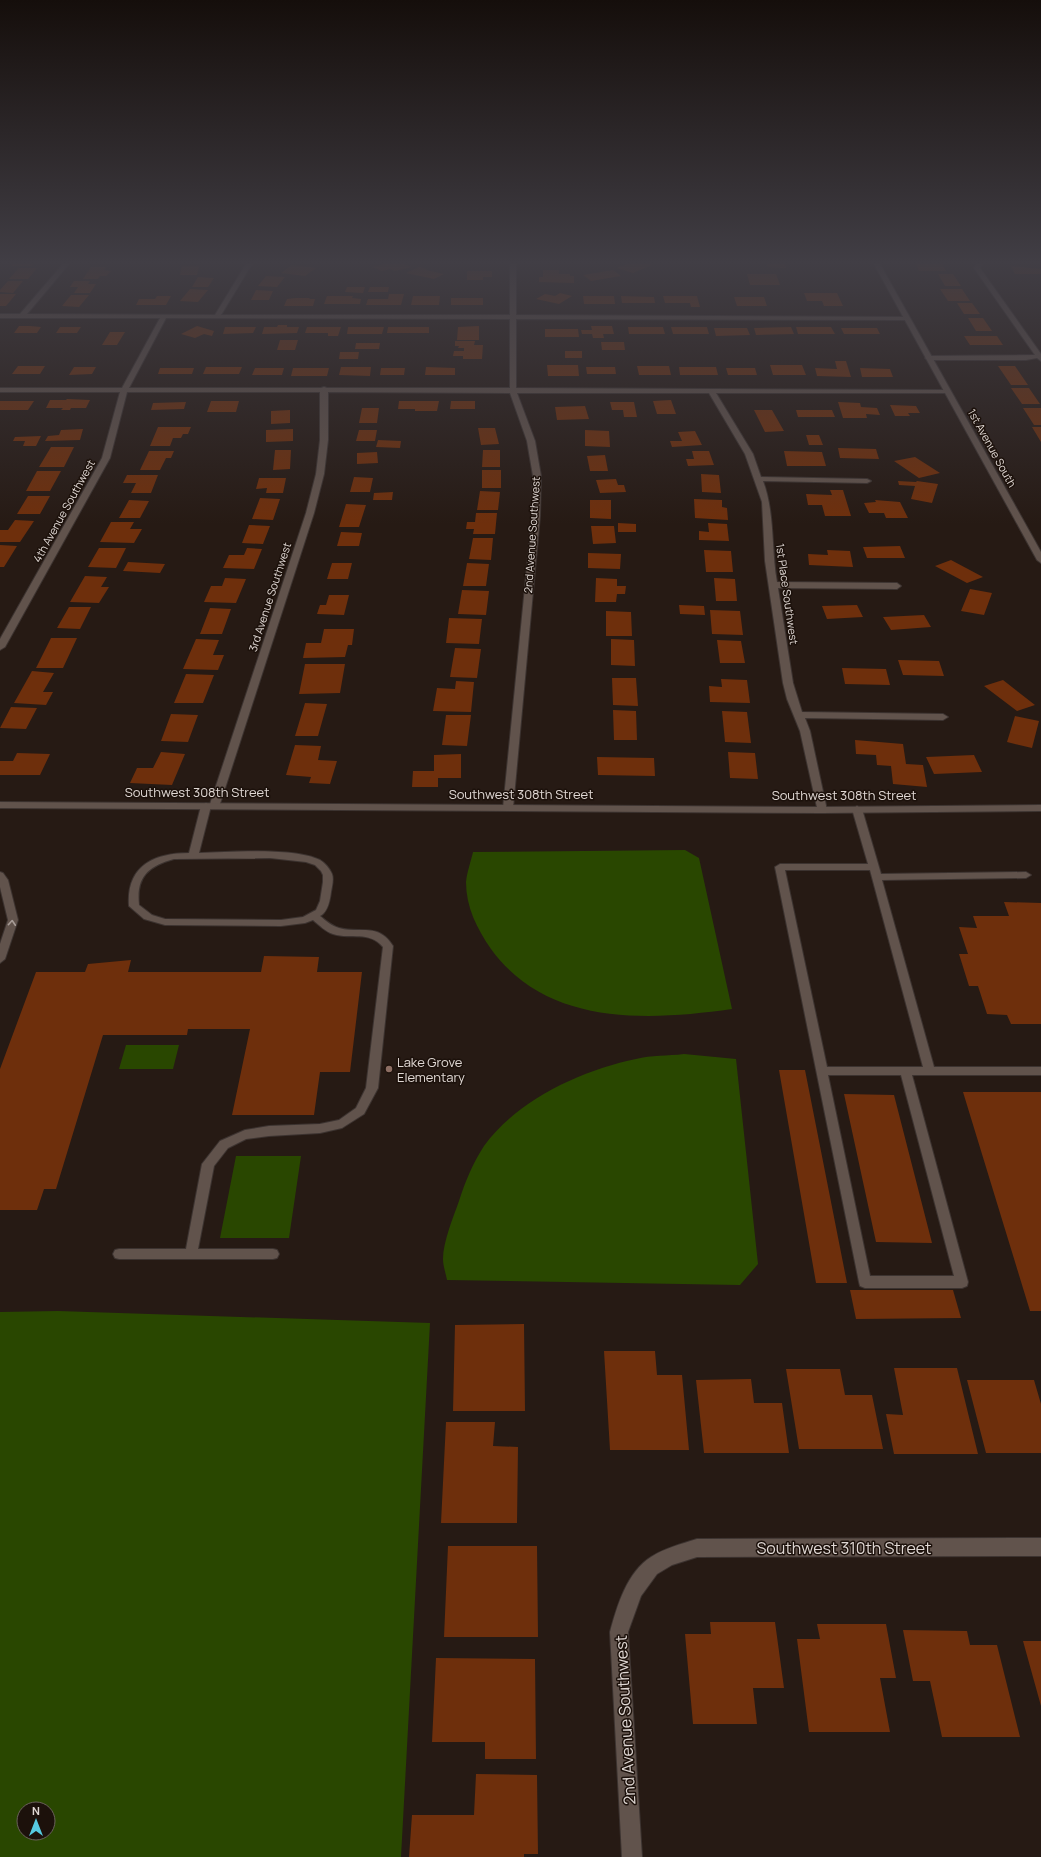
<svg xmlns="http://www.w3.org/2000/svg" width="1041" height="1857" viewBox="0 0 1041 1857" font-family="Manrope,sans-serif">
<rect width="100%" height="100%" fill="#261a14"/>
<path fill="#294700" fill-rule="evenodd" d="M685,850L699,858L732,1009C647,1021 547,1026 491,949C477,929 466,907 466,882C467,872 471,861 473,852Z
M126,1045H179L173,1069H119Z
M684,1054L736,1059L758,1264L740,1285L447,1280C446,1274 443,1266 443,1259C443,1242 453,1218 459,1201C465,1182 473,1163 484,1146C517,1100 582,1070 636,1059C651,1055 668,1056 684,1054Z
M236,1156H301L289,1238H220Z
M58,1311L430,1323L401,1857H0V1312ZM24,1809H48V1833H24Z"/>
<path fill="#6e2f0c" d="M13,264H34L32,266H11Z
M384,264H404L412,267L395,271L390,269L382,271L372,267Z
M627,264H647L652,265L633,273L617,268Z
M767,264H785L786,268L768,267Z
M916,264H942L946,271H919Z
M292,265L316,268L305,276L281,273Z
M182,266H199L197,275H180Z
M1011,266L1041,269V274H1015Z
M91,267H106L104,270L111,271L106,276H100L98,279H83Z
M419,267L427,269L426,270L444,274L434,279L406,273Z
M19,268H37L28,279H9Z
M543,270H559V274H570V276H574V283L539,282V277H543Z
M613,270L621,276L591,281L583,275Z
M467,271H492V277H483V280H467Z
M747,274H776L780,285H750Z
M938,274H953L961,286H945Z
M266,276L285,277L277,287L258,286Z
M198,277L214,278L208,287H192Z
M8,281H23L13,293L0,292V290Z
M74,281H90L88,284H96L90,293H74L78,287H70Z
M347,287H365L363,293L345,292Z
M370,287H389L388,292H368Z
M190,289L208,290L198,302L180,301Z
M940,289H962L970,301H948Z
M256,290L273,291L269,300H251Z
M560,293L572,296L559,304L536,299L545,294L555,296Z
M804,293H837L843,306H824L822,301H807Z
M0,294H16L6,306H0Z
M389,294H404L401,305H366L368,299H388Z
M71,295H89L79,307L62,306Z
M157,296H171L166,305H136L139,299H155Z
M327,296H353L352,298L361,299L360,304H324Z
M413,296H440L439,305H411Z
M583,296H614L615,304H584Z
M621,296L654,297L655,303H622Z
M663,296H697L700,307H691L690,303H665Z
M734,297H764L767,306H737Z
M296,298H310L309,299H315L313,306H284L287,299Z
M451,298H483V305H451Z
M957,303H972L980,314H964Z
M968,318H983L992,331H976Z
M278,325H287V327H299L297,333L262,334L264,327H277Z
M19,326H30L41,327L37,333H14Z
M197,326L214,331L212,336L204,334L195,338L181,334Z
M479,326V340H457L458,327Z
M591,326H612L614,334H603L604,338H593L592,334H582L581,330H592Z
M60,327H81L77,333H56Z
M225,327H256L253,333L223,334Z
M307,327H341L338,336H328V333H305Z
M348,327H384L382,334H347Z
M388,327H429V333H387Z
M628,327H663L665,334H629Z
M671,327H707L709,334H673Z
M791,327L794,334L756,335L754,328Z
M796,327H831L835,334H798Z
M714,328H747L750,335L716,336Z
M841,328H877L880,334H844Z
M545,329H578L579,337H545Z
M110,332H125L117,345H102Z
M964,336H997L1003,345H970Z
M280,340H298L295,350H277Z
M455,341H475L474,345H483L482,359H463V356H453L454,351H464V348H458L459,346H455Z
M601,342H624L625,350H602Z
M356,343H380L379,349H355Z
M565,351H582V358H565Z
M340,352H359L358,359H339Z
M835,361H846L851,377L817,376L815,368L837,369Z
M547,365H578L579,376H548Z
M770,365H802L806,375H773Z
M18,366H45L40,374H12Z
M637,366H669L671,375H639Z
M998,366H1015L1028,385H1011Z
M74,367H96L92,374L69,375Z
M206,367H242L239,374H203Z
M341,367H371L370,376L339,375Z
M426,367L455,368V375H425Z
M586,367H615L616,374H587Z
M679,367H716L718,375H680Z
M160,368H194L192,374H158Z
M255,368H284L282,375H252Z
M293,368H329L327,376H291Z
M381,368H405L404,375H380Z
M726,368H755L757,375H728Z
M860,368L890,369L893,377H862Z
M1011,388H1029L1040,404H1022Z
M67,399L90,400L86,408H71L70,410H61L63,408H46L50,400H66Z
M671,400L676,414H657L653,401Z
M0,401H34L28,410H0Z
M211,401H239L236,412H207Z
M399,401H439L437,411H415V409H398Z
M451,401H475V409H450Z
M186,402L184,409L151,410L153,403Z
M610,402H634L637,417H624L623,410H612Z
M838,402L860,403L861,407L877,408L880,415L866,414L867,418H843Z
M890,405L916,406L920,413H908L910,416H895Z
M585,406L589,419L557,420L555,407Z
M362,408H379L377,423H359Z
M1023,408H1041V425H1034Z
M290,410V423L271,424V411Z
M754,410H772L784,431L765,432Z
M796,410H832L835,417H798Z
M158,427H191L188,434H183L181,438H173L170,446H150Z
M1032,427H1041V442Z
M478,428H495L499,444L481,445Z
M83,429L80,440L45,441L48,436L59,435L61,430Z
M293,429V441L266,442V430Z
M359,430H377L375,441H356Z
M585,430L609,431L610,447L585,446Z
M695,431L702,445L672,447L670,441H682L678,432Z
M806,435H819L823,445H809Z
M41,436L36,446H23L25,441H13L15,437Z
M378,440L401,441L400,448L376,447Z
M51,447H74L64,467H39Z
M838,448L876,449L879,459L840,458Z
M275,450H291L290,469L273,470Z
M483,450H500V467H482Z
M149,451H174L171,458H166L160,470H140Z
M692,451H709L714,465L688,466L686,459H694Z
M784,451L822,452L826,466H787Z
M377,452L378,463L357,464V453Z
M605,455L608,471H590L587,456Z
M915,457L940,473L919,478L894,461Z
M482,470H501V488H482Z
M37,471H61L50,491H26Z
M701,474L719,475L721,493L702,492Z
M127,475H158L151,493H131L136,483H123Z
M354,477L373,478L370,492H350Z
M259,478H286L283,493H266L267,488L256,489Z
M616,479L618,485H624L626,492L600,493L596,480Z
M898,481L916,482L917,481L938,484L932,503L911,499L915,486L899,485Z
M830,490H843L851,516H825L822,505H808L806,494L832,495Z
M480,491L500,492L498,510H477Z
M393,492L392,500H373L374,493Z
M28,496H50L40,514H17Z
M260,498L280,499L273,520L252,519Z
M694,499L722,500V507L727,508L728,520L695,518Z
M129,500L149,501L140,518H119Z
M590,500H611V519L590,518Z
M875,500L900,502L908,518H886L884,513H869L864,503L876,502Z
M346,504L366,505L359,527H339Z
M476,513H497L495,534H473L474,529H466L467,522H475Z
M15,520L34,521L20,542H0V530H8Z
M111,522H134L130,529H142L134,543L100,542Z
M618,523L636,524V532H618Z
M708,523L727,524L729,541L699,540V531L709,532Z
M249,525L270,526L263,544L242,543Z
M591,526H614L616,543L593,544Z
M341,532L362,533L359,546H337Z
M473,538H493L491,560L469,559Z
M0,545L17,546L4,567H0Z
M900,546L905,558H867L863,547Z
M99,548H126L116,568L88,567Z
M247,548L262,549L254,569L223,568L229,555H244Z
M704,550L731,551L733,572H706Z
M827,550L850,551L853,567L809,565L808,554L828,555Z
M588,553L621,554L620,569L588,568Z
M951,560L983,577L967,583L935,566Z
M128,562L165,564L160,573L123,571Z
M332,563H352L348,579H327Z
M467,563L489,564L486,586H463Z
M85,576L107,577L101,587H109L99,603L70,602Z
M225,578L246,579L236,603L204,602L211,586H222Z
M596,578L617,579V586H626L625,594H617L616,602H595Z
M714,578L735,579L737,601H716Z
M970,589L992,593L984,615L961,611Z
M462,590L489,591L486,615L458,614Z
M329,595H349L344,615L317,614L320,605H326Z
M679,605L704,606L705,615L680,614Z
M857,605L863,617L827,619L822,606Z
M69,607H91L80,629L57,628Z
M210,608L231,609L222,634H200Z
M710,610L740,611L743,635L712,634Z
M606,611L631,612L632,636H606Z
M924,615L931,627L891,630L883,617Z
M449,618L482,619L479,644L446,643Z
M324,629H354L352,645H348L345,657L303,658L306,643H321Z
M51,638H77L63,668H36Z
M196,639L219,640L213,655H224L218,670L183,669Z
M611,639L634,640L635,666L611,665Z
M717,640L741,641L745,663H720Z
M455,648L481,649L477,678L450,677Z
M898,660L939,661L944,676L903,675Z
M305,664H345L340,693L299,694Z
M842,668L886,669L890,685L845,684Z
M32,671L54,673L43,692H53L46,705L14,703Z
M186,674L214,675L203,703H174Z
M612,678H636L638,706L613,705Z
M721,679L747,680L750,703L710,702L709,686L722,687Z
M1003,680L1035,705L1017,711L984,686Z
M456,681L474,682L471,712L433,711L437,688L455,689Z
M305,703L327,704L318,736H295Z
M11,707L37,708L26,729L0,728Z
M613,710L636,711L637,740H614Z
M722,711L747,712L751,743L725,742Z
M171,714L198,715L188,742L161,741Z
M446,715H471L467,746L442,745Z
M1015,716L1039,721L1032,748L1007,742Z
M855,740L903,744L906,764L923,765L927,787L893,784L891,766L877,765L876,755L856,754Z
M295,745L321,746L318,760L337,761L330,784L309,783L311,777L286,775Z
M161,752L185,754L172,785L130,783L137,768H153Z
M728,752L755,753L758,779L730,778Z
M17,753L50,754L40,775H0V761H13Z
M461,754V778H438V787H412L413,771H434V755Z
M974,755L982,772L934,774L926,757Z
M597,757L654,758L655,776L598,775Z
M1004,902L1041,903V1024H1011L1007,1015L987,1014L978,986H969L959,954H968L959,927L977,928L973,916H1009Z
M264,956L319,957L317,972H362L350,1072H320L314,1115H232L250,1029H188L187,1035H103L56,1189H44L37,1210H0V1069L36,972H85L88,964L131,960L128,972H261Z
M779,1070H805L847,1283H816Z
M963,1092H1041V1311H1030Z
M844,1094L894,1095L932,1243L876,1242Z
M850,1290H953L961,1318L856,1319Z
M524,1324L525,1411H453L455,1325Z
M604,1351H655L657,1375H682L689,1450H610Z
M894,1368H957L978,1454H894L886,1414L903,1415Z
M786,1369H840L845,1395H872L883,1449H799Z
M751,1379L754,1403H782L789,1453H704L696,1380Z
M967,1380H1034L1041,1404V1453H986Z
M446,1422H495L493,1446L518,1447L517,1523H441Z
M448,1546H537L538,1637H444Z
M710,1622H775L784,1688H753L757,1724H693L685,1634H711Z
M817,1624H886L896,1678H880L890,1732H809L797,1639H820Z
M903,1630L967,1631L970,1645H997L1020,1737H942L930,1681H913Z
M1023,1641H1041V1706Z
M436,1658L535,1659L536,1759H485V1742H432Z
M476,1774L537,1775L538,1854H524V1857H409L412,1815H474Z"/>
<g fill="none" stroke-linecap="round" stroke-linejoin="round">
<g stroke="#3c3330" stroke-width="2">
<path id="service" d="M206,803L211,806L199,853C229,852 294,847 320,860C325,863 330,869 332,874C334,879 332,886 331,892C330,900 328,912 320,916C326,921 332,926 339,928C360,934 378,922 393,946L378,1088L364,1114L342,1128L320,1133L269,1136L246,1139L228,1148L214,1166L198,1249H273L277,1250L279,1254L277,1258L273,1259H119L115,1258L113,1254L115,1250L119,1249H186L202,1164L220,1141L245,1130L269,1126L320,1124L339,1120L356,1108L366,1088L383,947C368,930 352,940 333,934C326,932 319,925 313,920L305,923L281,926L165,925L144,919L129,906C126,866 154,853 189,853L201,806ZM270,858L306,862L315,865L321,871L323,875V882L320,901L316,910L303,917L281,920L165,919L152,915L139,905C136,877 148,866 174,859Z
M857,806L862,809L881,874L1026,872L1031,875L1026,878L882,880L934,1067H1041V1075H912L968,1282L967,1286L962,1288H865L860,1286L859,1282L775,867L780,864H868L852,809ZM785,870H870L923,1067H827ZM828,1075H901L954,1276H870Z
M0,872L3,873L8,880L18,920L5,959L0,963V944L8,920L0,887Z"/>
</g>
<g stroke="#3c3330" stroke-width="2">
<path id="minor" d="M63,264H69L27,314L215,315L246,264H252L221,315H510V264H516V315L908,317L909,318L906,320L516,319V388L949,390V392L947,393H716L753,454L761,477L867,479L871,481L867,483L763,481C775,513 771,549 777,582L897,583L901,586L897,589L778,588L793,683L802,712L943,714L948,717L943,720L805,718L810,731L827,810L822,813L818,812L800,731L787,699L783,683L765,561L762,502L745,454L709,393H517L535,441L541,476L540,516L513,808L508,811L504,810L503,808L532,516L533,476L527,441L510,393L328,392V440L324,474L314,513L219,807L218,809H210L209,807L306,513L316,474L320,440V392H127L110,458L5,647L0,650V639L102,458L120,392H0V388H122L160,318H0V314H20ZM166,318L510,319V388H327L324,387L321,388H129Z
M976,264H982L980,268L1041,354V361L1037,358L1026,360H928L925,358L928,356L1035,355L974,268Z
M1041,1538V1556L697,1557L672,1565L657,1574L641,1596L628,1632L642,1857H622L610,1632C617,1606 627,1572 651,1557C665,1548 681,1544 697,1539Z"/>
</g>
<g stroke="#3c3330" stroke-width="2">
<path id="tertiary" d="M0,802L822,807L1041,805V811L822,813L0,808Z"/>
</g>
<g stroke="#3c3330" stroke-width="2">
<path id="secondary" d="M874,264H880L1041,552V563L1037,560Z"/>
</g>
<use href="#service" fill="#61534c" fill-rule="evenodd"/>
<use href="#minor" fill="#61534c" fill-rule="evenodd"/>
<use href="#tertiary" fill="#61534c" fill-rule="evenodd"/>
<use href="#secondary" fill="#61534c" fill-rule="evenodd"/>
</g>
<defs><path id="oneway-chevron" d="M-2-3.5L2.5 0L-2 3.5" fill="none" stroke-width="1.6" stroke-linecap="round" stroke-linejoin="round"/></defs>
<use stroke="#a79c97" href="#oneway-chevron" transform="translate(12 923) rotate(-86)"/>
<linearGradient id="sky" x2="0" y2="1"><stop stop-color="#150e0b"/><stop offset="0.5" stop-color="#413e45"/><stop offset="1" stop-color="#413e45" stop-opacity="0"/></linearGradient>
<rect width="1041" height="524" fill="url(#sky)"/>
<circle fill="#8d6e63" stroke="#1c110b" stroke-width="1.5" cx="389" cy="1069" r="4"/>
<g text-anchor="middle" stroke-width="3" stroke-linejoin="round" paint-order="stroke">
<g font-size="11" fill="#e0d8d4" stroke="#1c110b">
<text transform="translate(992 448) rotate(61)" y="4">1st Avenue South</text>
<text transform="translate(64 511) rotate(-61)" y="4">4th Avenue Southwest</text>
<text transform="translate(532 535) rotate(-86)" y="4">2nd Avenue Southwest</text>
<text transform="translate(787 594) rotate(82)" y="4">1st Place Southwest</text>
<text transform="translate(270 597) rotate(-72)" y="4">3rd Avenue Southwest</text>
</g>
<g font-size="13" fill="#e0d8d4" stroke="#1c110b">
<text x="197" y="797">Southwest 308th Street</text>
<text x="521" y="799">Southwest 308th Street</text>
<text x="844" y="800">Southwest 308th Street</text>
</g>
<g font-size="13" fill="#e0d8d4" stroke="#1c110b" text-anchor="start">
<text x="397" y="1067">Lake Grove<tspan x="397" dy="15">Elementary</tspan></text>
</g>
<g font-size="16" fill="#e0d8d4" stroke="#1c110b">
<text x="844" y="1554">Southwest 310th Street</text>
<text transform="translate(625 1720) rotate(-93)" y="6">2nd Avenue Southwest</text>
</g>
</g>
<g transform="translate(36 1821)"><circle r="19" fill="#1c110b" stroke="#6a615b"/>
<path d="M0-3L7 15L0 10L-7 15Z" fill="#56c9e0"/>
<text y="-6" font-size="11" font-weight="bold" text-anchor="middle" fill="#e0d8d4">N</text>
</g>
</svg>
